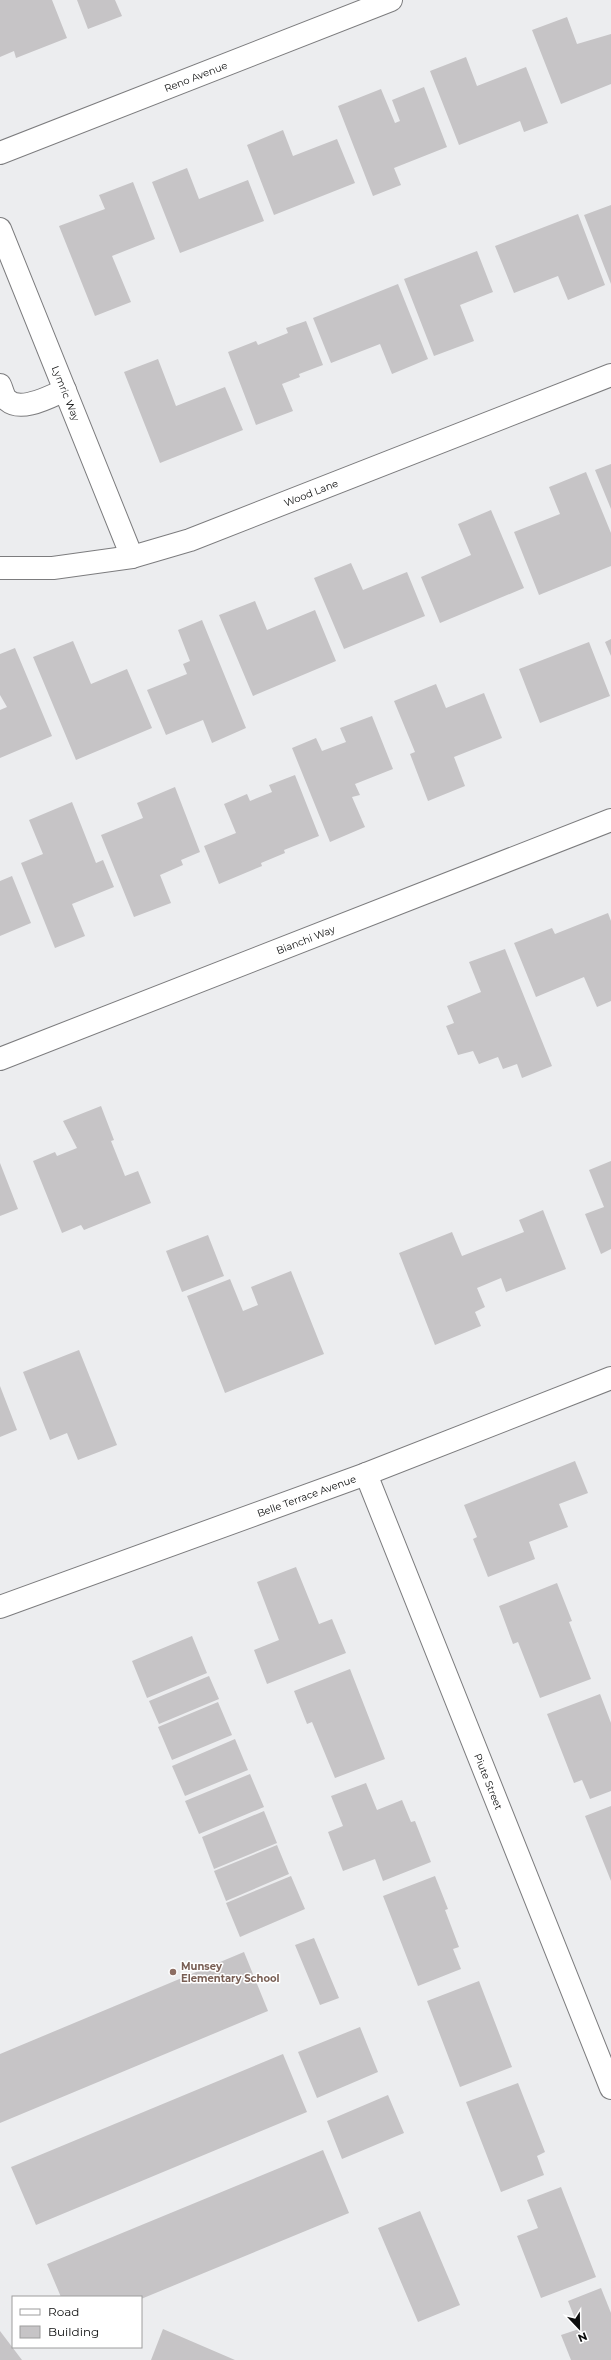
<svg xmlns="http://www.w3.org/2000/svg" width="611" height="2360" viewBox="0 0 611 2360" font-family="Montserrat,sans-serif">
<rect width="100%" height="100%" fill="#ecedef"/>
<path fill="#c6c4c6" d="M0,0H52L67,38L16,58L14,51L0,57Z
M77,0H115L122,16L88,29Z
M567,17L577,44L611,34V84L561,104L532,30Z
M466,57L477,86L526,67L548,123L524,132L520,121L459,145L430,71Z
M424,87L447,147L394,168L401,185L373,196L338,106L381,89L395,123L400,121L392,100Z
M283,130L293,156L337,139L355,183L274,215L247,145Z
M187,168L199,199L248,180L264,221L180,253L152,182Z
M133,182L155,239L112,256L131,302L95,316L59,226L105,209L99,195Z
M611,205V284L584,215Z
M578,214L605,285L568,300L558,276L514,293L495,246Z
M477,251L493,292L460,305L474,341L434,356L404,279Z
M398,284L428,359L392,374L380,344L331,363L313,318Z
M306,321L323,365L299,374L300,377L282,384L293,411L256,425L228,352L256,341L258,345L288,333L286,328Z
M158,359L176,406L225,387L243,430L160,463L124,372Z
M611,464V509L595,470Z
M586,472L611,533V566L539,595L514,532L560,514L549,487Z
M491,510L524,588L440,623L421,577L471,555L458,524Z
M351,563L363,590L407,572L425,616L344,649L314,578Z
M255,601L267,630L315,610L336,661L253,696L219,615Z
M202,620L246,728L212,743L203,720L166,735L147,690L187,674L183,664L190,661L178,630Z
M611,639V656L605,642Z
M73,641L91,684L127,669L152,728L76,760L33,657Z
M589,642L610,696L540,723L519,669Z
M15,648L52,736L0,758V710L7,707L0,695V654Z
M436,684L446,708L484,693L502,738L454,757L465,786L428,801L410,754L415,752L394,701Z
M372,716L393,769L355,784L360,795L352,797L365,827L330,842L292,748L316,738L322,751L346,742L340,728Z
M295,775L319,836L284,850L285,853L261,863L262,866L219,884L204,846L236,833L224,804L247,794L250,801L272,792L269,785Z
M175,787L200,852L181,860L183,865L160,875L171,903L134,917L101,835L143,818L137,803Z
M72,802L96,863L103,860L114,887L72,904L85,936L55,948L21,863L43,854L29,820Z
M12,876L31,923L0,936V881Z
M608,913L611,921V1001L597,1007L584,977L536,997L514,943L552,928L555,934Z
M505,949L552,1066L522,1078L517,1064L503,1069L498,1057L479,1064L473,1051L458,1055L446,1026L454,1023L447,1006L481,992L469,962Z
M101,1106L114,1140L111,1141L125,1176L138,1171L151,1203L84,1230L81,1225L62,1233L33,1161L55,1152L57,1156L77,1148L63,1121Z
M611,1161V1249L601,1254L585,1214L604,1207L589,1170Z
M0,1163L18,1209L0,1216Z
M543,1210L566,1269L506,1292L501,1278L477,1288L485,1307L475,1312L481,1326L435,1345L399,1253L452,1232L462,1256L524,1232L519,1220Z
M208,1235L224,1276L182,1292L166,1251Z
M291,1271L324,1354L225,1393L187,1296L230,1279L243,1311L258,1305L251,1287Z
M79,1350L117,1445L78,1460L67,1433L50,1440L23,1372Z
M0,1386L17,1430L0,1437Z
M575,1461L588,1493L559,1504L568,1527L529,1542L535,1559L488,1577L473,1539L477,1537L464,1505Z
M296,1567L319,1624L332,1619L346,1653L267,1684L254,1650L279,1640L257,1582Z
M557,1583L572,1621L569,1622L591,1679L540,1698L518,1642L513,1644L499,1606Z
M192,1636L207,1673L147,1698L132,1661Z
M350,1669L385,1759L335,1778L312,1722L307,1724L294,1691Z
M209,1676L219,1699L159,1724L149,1701Z
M600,1694L611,1723V1791L590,1799L582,1780L574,1783L547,1714Z
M218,1702L232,1735L172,1760L158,1727Z
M235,1739L248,1770L185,1796L172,1766Z
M250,1774L264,1807L199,1834L185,1801Z
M366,1783L377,1810L402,1800L411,1822L415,1821L431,1862L383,1881L375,1859L343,1871L328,1832L343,1826L331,1796Z
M611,1806V1881L585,1816Z
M264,1811L277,1843L214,1869L202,1837Z
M277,1845L289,1874L226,1901L214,1871Z
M291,1876L305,1909L240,1937L226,1903Z
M435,1876L448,1909L445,1910L459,1947L453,1949L461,1969L418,1986L383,1896Z
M314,1938L339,1998L320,2005L295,1945Z
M244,1952L268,2011L0,2123V2054Z
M479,1981L512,2067L460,2087L427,2001Z
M360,2027L378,2072L317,2098L298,2052Z
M283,2054L307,2112L36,2225L11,2167Z
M518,2083L545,2152L537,2156L544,2175L501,2192L466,2102Z
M388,2095L404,2133L342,2159L327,2121Z
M323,2150L349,2213L141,2299V2297H61L47,2264Z
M561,2187L596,2277L541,2298L517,2236L538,2228L527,2200Z
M420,2211L460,2305L418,2322L378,2228Z
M601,2288L611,2313V2360H571L561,2335L579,2329L568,2301Z
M163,2329L235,2360H151Z
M0,2331L22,2360H0Z"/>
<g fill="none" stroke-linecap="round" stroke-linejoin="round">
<g stroke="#7c7c7e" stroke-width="24">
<g id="minor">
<path id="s1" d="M0,153L391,0"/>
<path id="s2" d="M0,229L132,557"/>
<path d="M0,385C2,389 3,395 6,399C20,414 51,396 65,390"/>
<path id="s3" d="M0,568H53L132,557L190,540L611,375"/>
<path id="s4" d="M0,1059L611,820"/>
<path id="s5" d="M366,1474L611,2088"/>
<path id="s6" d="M0,1607L366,1474L611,1378"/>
</g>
</g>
<use href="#minor" stroke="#fff" stroke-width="22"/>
</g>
<circle fill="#8d6e63" stroke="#fff" stroke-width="1.5" cx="173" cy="1972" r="4"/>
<g text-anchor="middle" stroke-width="3" stroke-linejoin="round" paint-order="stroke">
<g font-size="10" fill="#0c0d0d" stroke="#fff">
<text dy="4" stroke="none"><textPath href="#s1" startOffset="210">Reno Avenue</textPath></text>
<text dy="4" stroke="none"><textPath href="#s2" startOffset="177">Lymric Way</textPath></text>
<text dy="4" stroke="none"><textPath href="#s3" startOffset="323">Wood Lane</textPath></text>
<text dy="4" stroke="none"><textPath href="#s4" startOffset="328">Bianchi Way</textPath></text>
<text dy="4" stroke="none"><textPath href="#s6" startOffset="326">Belle Terrace Avenue</textPath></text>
<text dy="4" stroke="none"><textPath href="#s5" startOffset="331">Piute Street</textPath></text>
</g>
<g font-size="10" font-weight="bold" fill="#785e54" stroke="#fff" text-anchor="start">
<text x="181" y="1970">Munsey<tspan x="181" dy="12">Elementary School</tspan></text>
</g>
</g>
<rect x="12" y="2296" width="130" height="52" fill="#ffffff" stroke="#9e9e9e"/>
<rect x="20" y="2309" width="20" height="6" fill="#ffffff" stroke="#9e9e9e"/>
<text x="48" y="2316" font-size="12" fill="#0c0d0d">Road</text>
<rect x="20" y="2326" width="20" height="12" fill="#c6c4c6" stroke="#9e9e9e"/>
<text x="48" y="2336" font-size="12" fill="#0c0d0d">Building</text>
<g transform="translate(579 2328) rotate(158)" stroke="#ffffff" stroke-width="3" paint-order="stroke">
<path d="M0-3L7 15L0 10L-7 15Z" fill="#0c0d0d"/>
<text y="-6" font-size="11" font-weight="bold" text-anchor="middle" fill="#0c0d0d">N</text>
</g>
</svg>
